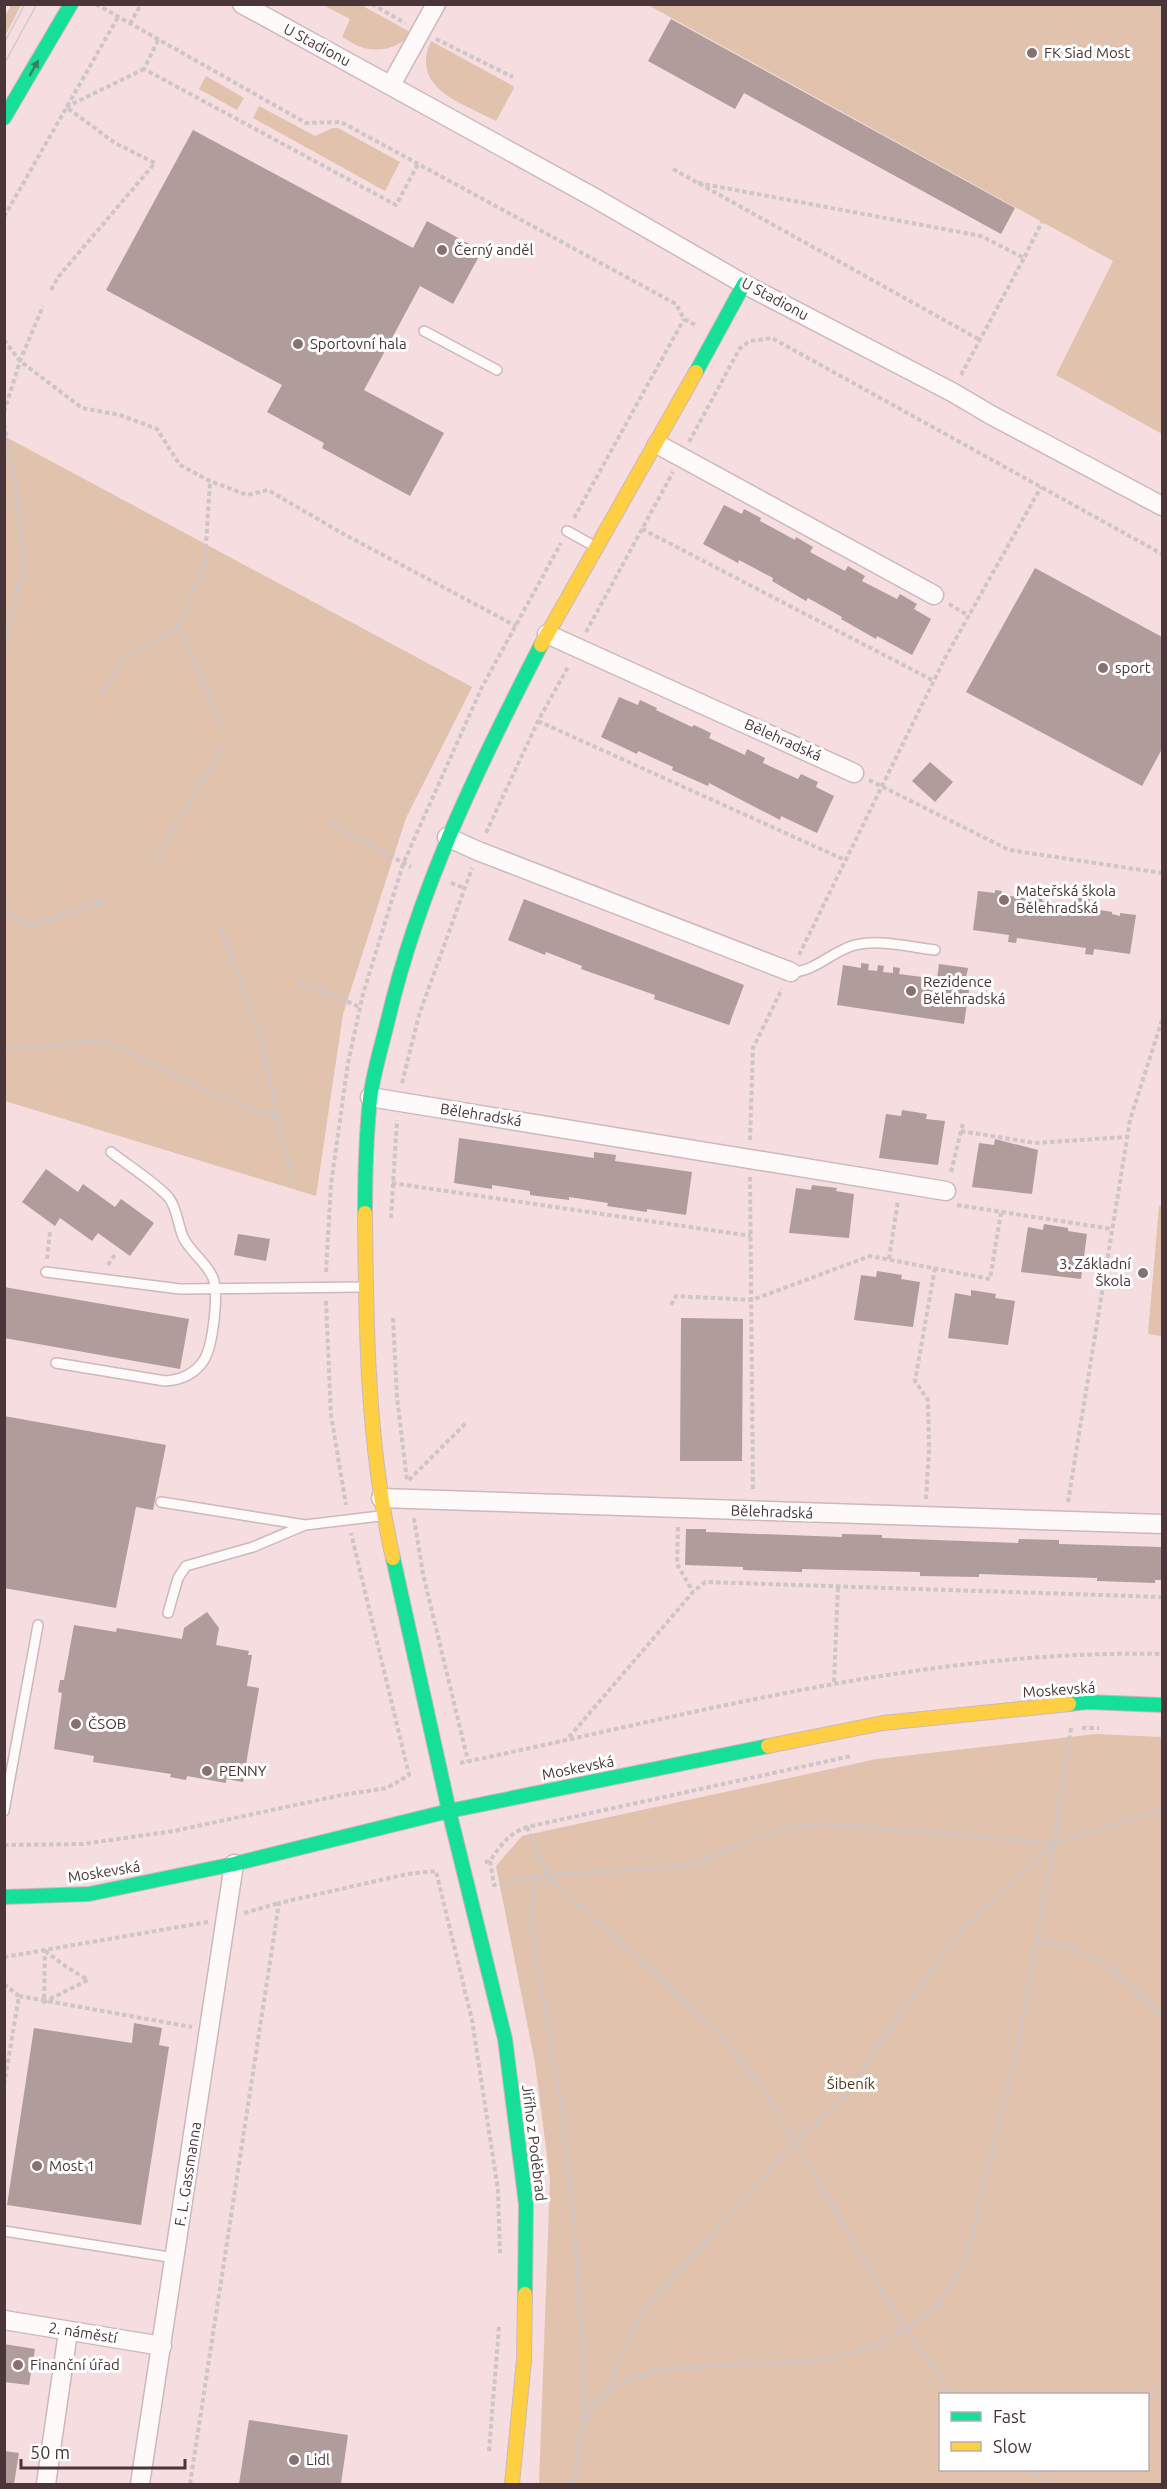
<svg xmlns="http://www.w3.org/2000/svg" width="1167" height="2489" viewBox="0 0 1167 2489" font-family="Ubuntu,sans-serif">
<rect width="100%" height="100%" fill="#f5dde0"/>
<path fill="#e1c2ac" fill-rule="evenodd" d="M11,5H21L5,36V16Z
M323,5H361L410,32C402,48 380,52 364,48C356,46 349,41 342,37L350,19Z
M648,5H1162V434L1056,375L1113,261Z
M431,41L513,86L514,88L496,121C463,103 409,89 431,41Z
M206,76L244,98L237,110L199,89Z
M259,106L315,136L333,128H338L400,162L385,191L253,118Z
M4,436L472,687L406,818L343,1014L316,1196L5,1101Z
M1159,1206H1162V1336L1148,1334Z
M1096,1734L1162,1737V2484H539L550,2179L535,2063L496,1866L522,1836L877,1759ZM940,2394H1148V2470H940Z"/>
<path fill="#af9c9b" d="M671,19L1015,208L1001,234L744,93L735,109L648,61Z
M193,130L413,248L427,221L482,251L453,304L420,286L364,390L444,433L410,496L322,448L324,443L267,412L282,385L106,290Z
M724,505L742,514L744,509L761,518L760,521L795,540L796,537L813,547L810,552L845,571L848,566L865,576L862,581L897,599L900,594L917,604L914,609L931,619L912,655L877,636L876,639L841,619L842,617L808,598L806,601L772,581L773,578L739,560L738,563L703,544Z
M1035,568L1162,637V749L1142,786L966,692Z
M619,697L638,705L640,700L657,708L656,710L692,727L694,725L711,733L709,738L745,755L747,749L765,758L763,763L798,779L801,774L818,782L816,787L834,796L817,833L781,816L780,820L709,783L708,786L672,770L673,767L638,751L637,754L601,737Z
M930,762L953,782L935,802L912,781Z
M1028,888L1044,891L1042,901L1073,905L1074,895L1090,898L1088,908L1112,912V914L1120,916V913L1136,915L1130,954L1094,949L1093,955L1085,954L1086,948L1017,938L1016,943L1008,942L1009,935L973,930L978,891L995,893V890L1002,891L1001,895L1027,898Z
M524,899L744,985L729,1025L654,999L655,995L581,969L582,966L546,952L545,955L508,940Z
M861,963L869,964L868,970L877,971L878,965L884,966L883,972L893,973V967L900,968L899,974L937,979L939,964L968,968L965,983L970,984L964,1024L837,1005L843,965L861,968Z
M902,1110L927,1114L926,1119L945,1121L938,1165L879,1158L886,1114L901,1116Z
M459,1138L594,1158V1152L616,1155L615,1161L692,1172L686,1215L647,1209V1212L607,1206L608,1203L569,1197V1200L530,1195V1191L492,1185V1189L454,1183Z
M995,1139L1038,1150L1032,1194L972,1187L979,1143L994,1145Z
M46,1169L78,1192L83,1184L115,1207L121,1199L154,1223L130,1256L98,1233L92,1241L60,1218L55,1226L22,1202Z
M812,1185L837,1188L836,1191L854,1194L849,1238L789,1233L796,1188L811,1190Z
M1044,1224L1068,1228V1231L1087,1234L1081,1279L1021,1272L1028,1227L1043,1230Z
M238,1234L270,1239L266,1261L234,1255Z
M877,1271L902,1275L901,1279L920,1282L913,1327L854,1320L861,1275L876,1277Z
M4,1287L189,1319L180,1369L4,1338Z
M971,1290L996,1294L995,1298L1015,1301L1008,1345L948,1338L955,1293L971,1296Z
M681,1318L743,1319L742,1461H680Z
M4,1416L166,1445L153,1510L136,1507L116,1608L4,1588Z
M686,1529H706V1532L842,1537V1534L882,1535V1538L1018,1543L1019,1539L1059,1540V1544L1162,1547V1580H1155V1583L1097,1581V1578L979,1574V1577L920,1576V1572L802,1569V1572L743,1570V1567L685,1565Z
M207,1612L219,1628L216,1645L249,1651L248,1655H252L247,1686L259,1688L243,1782L226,1779V1783L187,1776L186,1780L170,1777L171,1774L93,1762L94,1756L54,1749L62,1693L58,1692L60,1680H64L74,1625L116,1632L117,1628L182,1639L184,1628Z
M134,2023L162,2028L159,2045L169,2047L141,2225L7,2205L34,2028L132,2043Z
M4,2344L35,2349L29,2385L4,2382Z
M249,2420L348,2435L341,2484H239Z
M4,2451L19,2453L14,2484H4Z"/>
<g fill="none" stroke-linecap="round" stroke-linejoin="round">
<g stroke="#cdb8bb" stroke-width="12">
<path id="lane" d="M424,331L497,370
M567,531L596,547
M791,972C815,972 832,951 855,945C880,939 910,947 935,950
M46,1272L180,1289L363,1287
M56,1363L165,1381C181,1380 195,1374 204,1360C213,1345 219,1294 213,1278C207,1263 190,1252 183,1237C178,1225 177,1208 169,1198C159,1185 126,1164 111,1152
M161,1502L305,1525
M168,1613L178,1578L186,1566L253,1547L305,1525L380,1516
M4,1811L38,1625
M4,2231L175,2258"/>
</g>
<g stroke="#cdb8bb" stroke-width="21">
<path id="street" d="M242,4L593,197L744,284L952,392L991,415L1162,506
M391,85L436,4
M657,444L934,595
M547,634L854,773
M447,837L478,851L791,972
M370,1097L946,1191
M381,1498L1162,1524
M4,2320L162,2346
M46,2484L68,2332
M140,2484L234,1864"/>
</g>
<g stroke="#cdb8bb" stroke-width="16">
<path id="fast" d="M4,118L71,4
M696,372L744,284
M365,1213C365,1175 366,1137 370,1099C373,1074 381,1048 387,1024C418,889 478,767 541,645
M393,1558L449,1811L505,2039L526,2204L525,2294
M1069,1704L1087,1702L1162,1705
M4,1897L89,1894L234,1864L449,1811L768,1746"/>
</g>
<g stroke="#cdb8bb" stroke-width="16">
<path id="slow" d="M541,645L696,372
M365,1213C366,1328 367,1445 393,1558
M768,1746L883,1723L1069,1704
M512,2484L524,2360L525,2294"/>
</g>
<path stroke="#cec5c6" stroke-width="4" stroke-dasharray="4.5 3" stroke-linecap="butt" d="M96,4L306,123L341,122L676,304L684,319L697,326
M372,4L405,23
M130,24L141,4
M436,39L513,77
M158,40L144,69L396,205L418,164
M673,169L980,340
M698,183L981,236L1024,258L1042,222
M4,217L118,17
M51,290L59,276L155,163L115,143L66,107L144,69
M4,340L20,361L82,408L120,415L157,429L180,465L210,481L247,495L268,490L340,532L516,626
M961,375L1024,258
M4,412L20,361L43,306
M4,424L13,471L24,561L4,647
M689,442L740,348L750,341L772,338L1162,554
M574,518L684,319
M642,529L934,681
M949,604L969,616
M179,627L222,726
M586,632L673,472
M104,693L121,660L179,627L205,561L210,481
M538,721L845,860
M869,780L1009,850L1162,873
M330,823L411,867
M486,833L538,721L569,665
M155,861L185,808L225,747
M451,883L465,888
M4,911L31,925L108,899
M221,928L260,1038L278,1119
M799,955L945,658L1041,487
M299,981L360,1007
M4,1050L104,1040L216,1095L278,1119L293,1180
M402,1083L419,1015L472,868
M961,1131L1035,1143L1127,1137
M750,1140L753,1048L782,989
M951,1172L963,1123
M750,1177L753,1491
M392,1183L751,1236
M957,1205L1112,1229
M391,1218L397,1120
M47,1259L50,1232
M889,1259L898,1200
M108,1265L116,1253
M326,1272L331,1184L348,1063L363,994L403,864L482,687L561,543
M326,1301L331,1415L346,1505
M671,1305L676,1296L752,1300L870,1256L990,1279L1001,1213
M393,1318L397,1397L407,1481
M409,1480L466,1423
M926,1499L929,1450L928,1400L915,1381L935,1268
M1068,1502L1130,1120L1162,1020
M414,1518L423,1574L468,1761
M678,1527L677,1564L693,1592
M834,1682L838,1585
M1082,1728H1099
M569,1737L693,1592L705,1582L1162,1597
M460,1763C691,1715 924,1649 1162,1654
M527,1827L547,1875L688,1866L781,1829L825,1824L1054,1843L1162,1810
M4,1845L83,1844L174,1831L342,1795L387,1788L409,1775L351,1533
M490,1861L494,1885L547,1875L717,2031L764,2090L905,2329L954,2394
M485,1862L490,1861C500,1846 509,1833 527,1827L851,1756
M534,1878L531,1926L561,2105L576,2248L584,2363L583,2422
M244,1913L279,1903
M1037,1940L1065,1945L1110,1968L1162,2016
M45,1951L65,1966L88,1980L44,2002Z
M4,1957L208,1922
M4,1984L19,1996
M4,2085L19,1996L192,2027
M606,2393L639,2316L795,2142L852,2090L876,2048L965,1925L1054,1844
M1148,2398L1162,2391
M489,2451L499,2327
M1030,2470L1049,2484
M190,2484L279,1903L407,1874L436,1871L472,2020L498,2190L500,2253
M573,2484L583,2426L591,2409L605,2395L626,2380L659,2369L826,2360L865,2349L905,2329L936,2308L966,2259L1016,2055L1054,1843L1071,1728H1069"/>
<use href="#lane" stroke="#fefafa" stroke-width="9"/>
<use href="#street" stroke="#fefafa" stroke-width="18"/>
<use href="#fast" stroke="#16e098" stroke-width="14"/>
<use href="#slow" stroke="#ffcf43" stroke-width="14"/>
<path stroke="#d1cacc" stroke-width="1.5" d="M4,43L25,4
M4,64L37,4"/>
</g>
<defs><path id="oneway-solid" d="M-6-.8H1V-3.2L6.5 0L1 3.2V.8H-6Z" transform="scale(1.5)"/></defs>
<use fill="#338263" href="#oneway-solid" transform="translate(34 68) rotate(-60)"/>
<g fill="#867073" stroke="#fff" stroke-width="2">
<circle cx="1032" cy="53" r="6"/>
<circle cx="442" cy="250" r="6"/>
<circle cx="298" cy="344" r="6"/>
<circle cx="1103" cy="668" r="6"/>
<circle cx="1004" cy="900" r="6"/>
<circle cx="911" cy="991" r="6"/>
<circle cx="1143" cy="1273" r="6"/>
<circle cx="76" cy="1724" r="6"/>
<circle cx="207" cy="1771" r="6"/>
<circle cx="37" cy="2166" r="6"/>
<circle cx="18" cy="2365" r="6"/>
<circle cx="294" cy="2460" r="6"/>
</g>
<g text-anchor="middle" stroke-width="6" stroke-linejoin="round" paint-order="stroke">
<g font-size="15" fill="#4a3538" stroke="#fff">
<text transform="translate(317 45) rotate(28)" y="5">U Stadionu</text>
<text transform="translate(775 299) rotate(28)" y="5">U Stadionu</text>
<text transform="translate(783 740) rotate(24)" y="5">Bělehradská</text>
<text transform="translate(481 1115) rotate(9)" y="5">Bělehradská</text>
<text transform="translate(772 1512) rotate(2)" y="5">Bělehradská</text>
<text transform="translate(1059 1690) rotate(-4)" y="5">Moskevská</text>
<text transform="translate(578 1768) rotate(-11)" y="5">Moskevská</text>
<text transform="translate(104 1872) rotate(-9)" y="5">Moskevská</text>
<text transform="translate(534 2143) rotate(83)" y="5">Jiřího z Poděbrad</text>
<text transform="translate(188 2174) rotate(-81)" y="5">F. L. Gassmanna</text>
<text transform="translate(83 2333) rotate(9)" y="5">2. náměstí</text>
</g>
<g font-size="15" fill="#4a3538" stroke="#fff" text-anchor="start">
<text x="1044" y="58">FK Siad Most</text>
<text x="454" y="255">Černý anděl</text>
<text x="310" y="349">Sportovní hala</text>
<text x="1115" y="673">sport</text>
<text x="1016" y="896">Mateřská škola<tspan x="1016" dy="17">Bělehradská</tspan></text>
<text x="923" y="987">Rezidence<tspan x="923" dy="17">Bělehradská</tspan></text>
<text x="1131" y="1269" text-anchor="end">3. Základní<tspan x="1131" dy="17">Škola</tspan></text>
<text x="88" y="1729">ČSOB</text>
<text x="219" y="1776">PENNY</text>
<text x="49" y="2171">Most 1</text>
<text x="30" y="2370">Finanční úřad</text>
<text x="306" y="2465">Lidl</text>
</g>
<g font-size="15" fill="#4b3417" stroke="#fff">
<text x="851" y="2089">Šibeník</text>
</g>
</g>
<rect width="1167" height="2489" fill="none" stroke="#4a3538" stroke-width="12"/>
<rect x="939" y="2393" width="210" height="78" fill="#ffffff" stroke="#b7aeaf" stroke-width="1.5"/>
<rect x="951" y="2412" width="30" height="9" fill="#16e098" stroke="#b7aeaf" stroke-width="1.5"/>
<text x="993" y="2423" font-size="18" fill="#4a3538">Fast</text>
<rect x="951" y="2442" width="30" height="9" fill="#ffcf43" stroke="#b7aeaf" stroke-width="1.5"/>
<text x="993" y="2453" font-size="18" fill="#4a3538">Slow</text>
<path d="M21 2459v9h164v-9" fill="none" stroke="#4a3538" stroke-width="3"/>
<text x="30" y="2459" font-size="18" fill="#4a3538" stroke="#ffffff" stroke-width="4.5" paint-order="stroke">50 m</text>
</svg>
